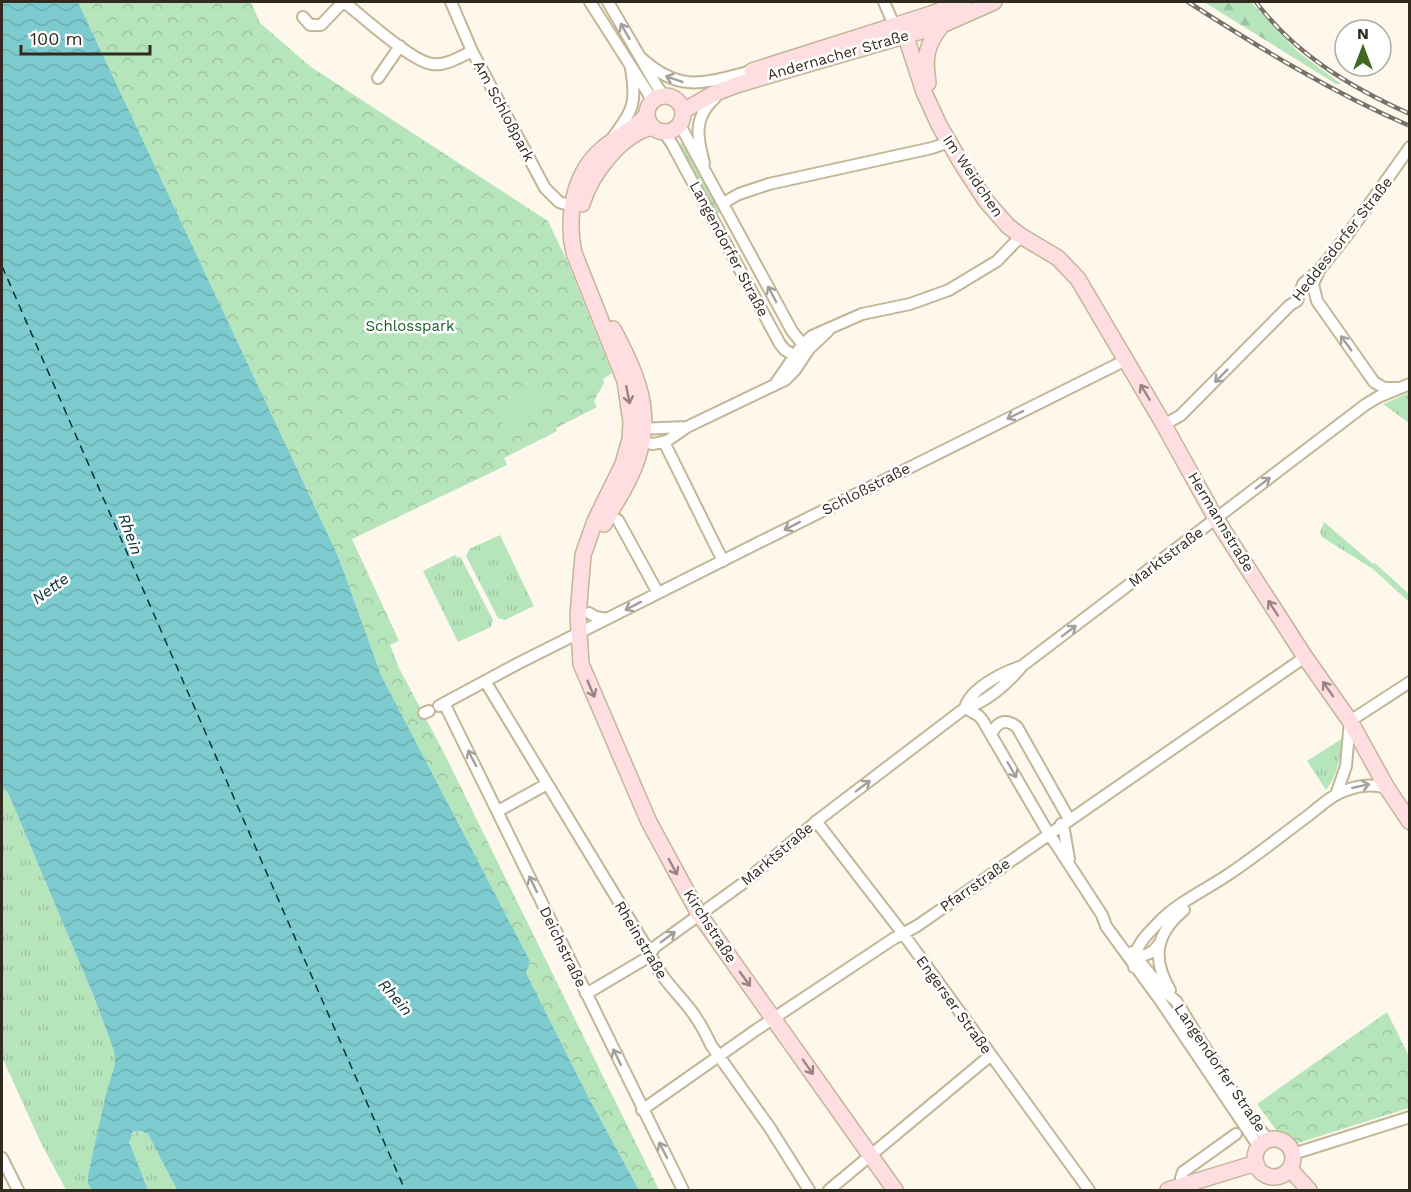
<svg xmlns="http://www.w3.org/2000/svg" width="1411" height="1192" viewBox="0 0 1411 1192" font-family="'Work Sans',sans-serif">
<defs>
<pattern id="grass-tufts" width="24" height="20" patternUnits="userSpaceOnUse" patternTransform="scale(1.5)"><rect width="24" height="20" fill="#b6e5bc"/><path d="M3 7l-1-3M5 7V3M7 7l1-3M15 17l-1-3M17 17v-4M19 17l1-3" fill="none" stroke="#9dc5a1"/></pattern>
<pattern id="forest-firs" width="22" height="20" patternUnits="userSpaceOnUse" patternTransform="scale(1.5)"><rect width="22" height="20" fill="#b6e5bc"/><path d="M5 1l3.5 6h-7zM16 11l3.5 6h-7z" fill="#9dc5a1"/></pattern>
<pattern id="park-crowns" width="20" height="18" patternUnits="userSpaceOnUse" patternTransform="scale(1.5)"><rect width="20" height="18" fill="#b6e5bc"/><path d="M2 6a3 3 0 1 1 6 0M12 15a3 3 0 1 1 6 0" fill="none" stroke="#9dc5a1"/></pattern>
<pattern id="water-waves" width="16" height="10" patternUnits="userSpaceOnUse" patternTransform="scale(1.5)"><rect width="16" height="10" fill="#7dcbcf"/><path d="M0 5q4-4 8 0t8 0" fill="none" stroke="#6caeb1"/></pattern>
</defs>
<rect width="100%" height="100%" fill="#fdf8eb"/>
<path fill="url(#grass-tufts)" d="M685,141L723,211L714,215L676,146Z
M1409,393L1410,421L1409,423L1383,404Z
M1324,522L1373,564L1375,563L1409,594V602L1373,569L1322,537L1320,532Z
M500,535L534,606L505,620L498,618L466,556L469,549Z
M455,555L457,557L461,558L493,620L491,627L458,642L423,571Z
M1343,738C1340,757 1338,774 1326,790L1307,761Z
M2,785L9,795L94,997L114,1051L115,1063L105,1099L88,1175V1184L92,1190H66L39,1139L2,1057Z
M136,1131L148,1134L177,1190H148L130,1149L129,1138Z"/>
<path fill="url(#forest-firs)" d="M1204,2H1251L1297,51L1341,84H1336Z"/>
<path fill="url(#park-crowns)" d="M78,2H251L260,23L311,67L548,221L568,263L612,373L603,379L604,383L594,401L597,407L556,428L557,431L504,458L507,465L352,539L399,641L390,645L399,668L444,753L659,1190H639L590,1100L526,973L530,961L381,675L338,556Z
M1387,1012L1409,1056V1108L1298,1143L1285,1133L1276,1130L1257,1104Z"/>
<path fill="#b6e5bc" d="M536,388L547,408L506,430L495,410Z"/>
<path fill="url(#water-waves)" d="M2,2H78L338,556L381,675L530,961L526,973L590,1100L639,1190H177L148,1134L139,1131L133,1132L129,1142L148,1190H92L88,1184V1175L105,1098L115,1063L114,1051L94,997L9,795L2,785Z"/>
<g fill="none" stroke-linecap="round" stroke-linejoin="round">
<path stroke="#0a3234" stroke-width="1.5" stroke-dasharray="8 6" stroke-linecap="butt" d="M2,266L405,1190"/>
<g stroke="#c3b696" stroke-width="14">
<path id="street" d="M344,2C362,16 411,61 432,64C446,66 460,57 472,51
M451,2L472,51L545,188L559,202L572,206
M590,2L648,93L652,102
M608,2L658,88L665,96
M884,2L894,25
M303,17L310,25H321L343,2
M640,57C680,94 704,83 752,71
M378,78L400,46
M680,125L792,331L808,351
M664,132L672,144L780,344L785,350L802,360
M613,137C633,111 637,102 631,69
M704,163C697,138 693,117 715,98
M723,203L739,194L769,184L932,148L949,142
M1319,271L1313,284L1317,301L1374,382L1384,388H1396
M776,383L802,345L812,336L862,314L910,304L949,290L997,261L1021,236
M1164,425L1181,415L1290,305L1297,301L1303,284L1321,268L1348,234L1410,147
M637,429L687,427
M636,441L653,444L667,441L687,427L785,380L795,370L809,349L828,331
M664,442L723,561
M618,520L658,593
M589,613L596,617L607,619
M485,681L650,953C658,975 675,990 689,1008C698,1019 705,1032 711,1045L770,1128L809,1190
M444,703L683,1190
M439,706L517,664L762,541L1126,360
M965,708L979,716L983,721L1046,829L1102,915L1106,926L1160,1000L1259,1147
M965,708C970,689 1000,674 1019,667
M424,713L429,711
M991,735C996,723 1005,717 1017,727L1069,819
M1336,795L1346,766L1350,721L1410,682
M498,811L547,784
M816,821L904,935L1089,1190
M1061,824L1064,830L1069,859
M1132,952L1164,991L1176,1001L1229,1086L1260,1130L1269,1140
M1130,955C1143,957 1152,955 1159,944
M1134,967C1133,947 1147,934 1160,921C1181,900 1208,889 1232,872C1257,855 1281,836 1305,818C1316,810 1327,799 1339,793C1356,786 1369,783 1387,788
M1170,990C1151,958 1156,933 1184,910
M586,994L645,959L656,946L742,884L818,820L965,708C986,703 1008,683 1022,666L1365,405L1378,397L1410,384
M642,1110L756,1030L893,939L917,926L1305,657
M1293,1154L1410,1117
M2,1158L18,1190
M1182,1185L1181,1178L1183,1172L1236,1134
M829,1190L991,1055"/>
</g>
<g stroke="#c3b696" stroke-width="18">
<path id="secondary" d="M894,25L907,40L924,92L939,125L963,166L986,201L1008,226L1021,236L1058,258L1078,279L1164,425L1216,519L1305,657L1350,721L1387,788L1410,822
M752,71L931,14L963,2
M928,83C924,57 926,45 942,25
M647 114a18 18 0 1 1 36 0a18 18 0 1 1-36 0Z
M683,111L713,94L736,85L942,25L994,2
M647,115C635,129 616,137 602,149C573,174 566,217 574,253L625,381L631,422L630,439L623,464L595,521L583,555L578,615L581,664L649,822L699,914L895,1190
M582,204C591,174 621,134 653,127
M604,524C611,510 620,497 627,483C658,423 642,384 613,329
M1255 1158a19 19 0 1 1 38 0a19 19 0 1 1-38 0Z
M1290,1169L1309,1190
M1168,1190L1256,1163"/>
</g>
<use href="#street" stroke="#fff" stroke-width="10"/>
<use href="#secondary" stroke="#ffdee2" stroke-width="15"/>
<g stroke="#787266" stroke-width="4.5">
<path id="rail" d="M1188,2C1260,48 1331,92 1410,126
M1256,2C1295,54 1350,87 1410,114"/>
</g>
<use href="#rail" stroke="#fff" stroke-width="2" stroke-dasharray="7" stroke-linecap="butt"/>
</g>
<defs><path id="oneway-shaft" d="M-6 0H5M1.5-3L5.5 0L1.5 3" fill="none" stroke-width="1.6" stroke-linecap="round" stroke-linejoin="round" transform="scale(1.5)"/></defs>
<g stroke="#a2a09a">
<use href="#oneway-shaft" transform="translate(625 31) rotate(-120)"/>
<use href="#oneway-shaft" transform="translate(674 79) rotate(-161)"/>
<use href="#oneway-shaft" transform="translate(772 294) rotate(-118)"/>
<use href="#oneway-shaft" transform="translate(1346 343) rotate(-126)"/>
<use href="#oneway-shaft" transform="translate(1221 376) rotate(135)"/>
<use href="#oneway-shaft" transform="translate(1015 415) rotate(154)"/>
<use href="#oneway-shaft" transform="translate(1263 483) rotate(-37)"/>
<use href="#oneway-shaft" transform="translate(792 526) rotate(153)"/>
<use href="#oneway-shaft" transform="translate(633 606) rotate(153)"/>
<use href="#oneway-shaft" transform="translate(1069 631) rotate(-37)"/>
<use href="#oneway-shaft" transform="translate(472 758) rotate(-117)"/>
<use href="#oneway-shaft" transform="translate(1012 770) rotate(60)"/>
<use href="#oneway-shaft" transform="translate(863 786) rotate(-37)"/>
<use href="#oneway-shaft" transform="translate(1361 786) rotate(-12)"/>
<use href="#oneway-shaft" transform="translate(533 884) rotate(-116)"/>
<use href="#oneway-shaft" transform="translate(668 937) rotate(-36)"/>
<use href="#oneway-shaft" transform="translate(617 1057) rotate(-116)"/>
<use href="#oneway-shaft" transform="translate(663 1150) rotate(-117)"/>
</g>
<g stroke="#988480">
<use href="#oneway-shaft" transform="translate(1145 392) rotate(-121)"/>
<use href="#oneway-shaft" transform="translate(628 395) rotate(79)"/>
<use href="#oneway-shaft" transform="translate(1273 608) rotate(-123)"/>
<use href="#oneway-shaft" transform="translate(591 689) rotate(67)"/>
<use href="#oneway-shaft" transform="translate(1328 689) rotate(-125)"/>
<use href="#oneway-shaft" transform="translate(673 867) rotate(62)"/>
<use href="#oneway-shaft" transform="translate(745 979) rotate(54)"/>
<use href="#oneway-shaft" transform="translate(808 1067) rotate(55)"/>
</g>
<g text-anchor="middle" stroke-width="5" stroke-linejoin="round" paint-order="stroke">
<g font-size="15" fill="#312b1f" stroke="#fff">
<text transform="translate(838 55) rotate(-16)" y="5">Andernacher Straße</text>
<text transform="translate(504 111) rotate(62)" y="5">Am Schloßpark</text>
<text transform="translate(973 176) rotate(56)" y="5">Im Weidchen</text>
<text transform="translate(1342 239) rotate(-52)" y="5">Heddesdorfer Straße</text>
<text transform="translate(729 249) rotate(62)" y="5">Langendorfer Straße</text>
<text transform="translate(866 489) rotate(-27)" y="5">Schloßstraße</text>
<text transform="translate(1221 522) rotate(59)" y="5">Hermannstraße</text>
<text transform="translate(1166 557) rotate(-37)" y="5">Marktstraße</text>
<text transform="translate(777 854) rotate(-40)" y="5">Marktstraße</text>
<text transform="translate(975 885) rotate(-35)" y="5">Pfarrstraße</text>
<text transform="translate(710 926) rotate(57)" y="5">Kirchstraße</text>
<text transform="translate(641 940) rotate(59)" y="5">Rheinstraße</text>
<text transform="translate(563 947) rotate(64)" y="5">Deichstraße</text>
<text transform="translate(954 1005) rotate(54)" y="5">Engerser Straße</text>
<text transform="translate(1220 1068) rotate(56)" y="5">Langendorfer Straße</text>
</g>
<g font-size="15" fill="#185d29" stroke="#fff">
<text x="410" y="331">Schlosspark</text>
</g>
<g font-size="16" font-style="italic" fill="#0a3234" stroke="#fff">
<text transform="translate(131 534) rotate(70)" y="6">Rhein</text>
<text transform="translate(50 588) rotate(-36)" y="6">Nette</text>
<text transform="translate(396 997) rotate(49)" y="6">Rhein</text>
</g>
</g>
<rect width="1411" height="1192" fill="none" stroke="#312b1f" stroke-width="6"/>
<g transform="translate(1363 48)"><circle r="28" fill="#ffffff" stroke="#adaaa5" stroke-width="1.5"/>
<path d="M0-4.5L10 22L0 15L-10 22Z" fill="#436821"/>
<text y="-9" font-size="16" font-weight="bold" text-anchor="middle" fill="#312b1f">N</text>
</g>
<path d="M21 45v9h129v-9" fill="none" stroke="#312b1f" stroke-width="3"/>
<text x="30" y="45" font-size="18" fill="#312b1f" stroke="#ffffff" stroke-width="4.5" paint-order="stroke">100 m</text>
</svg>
